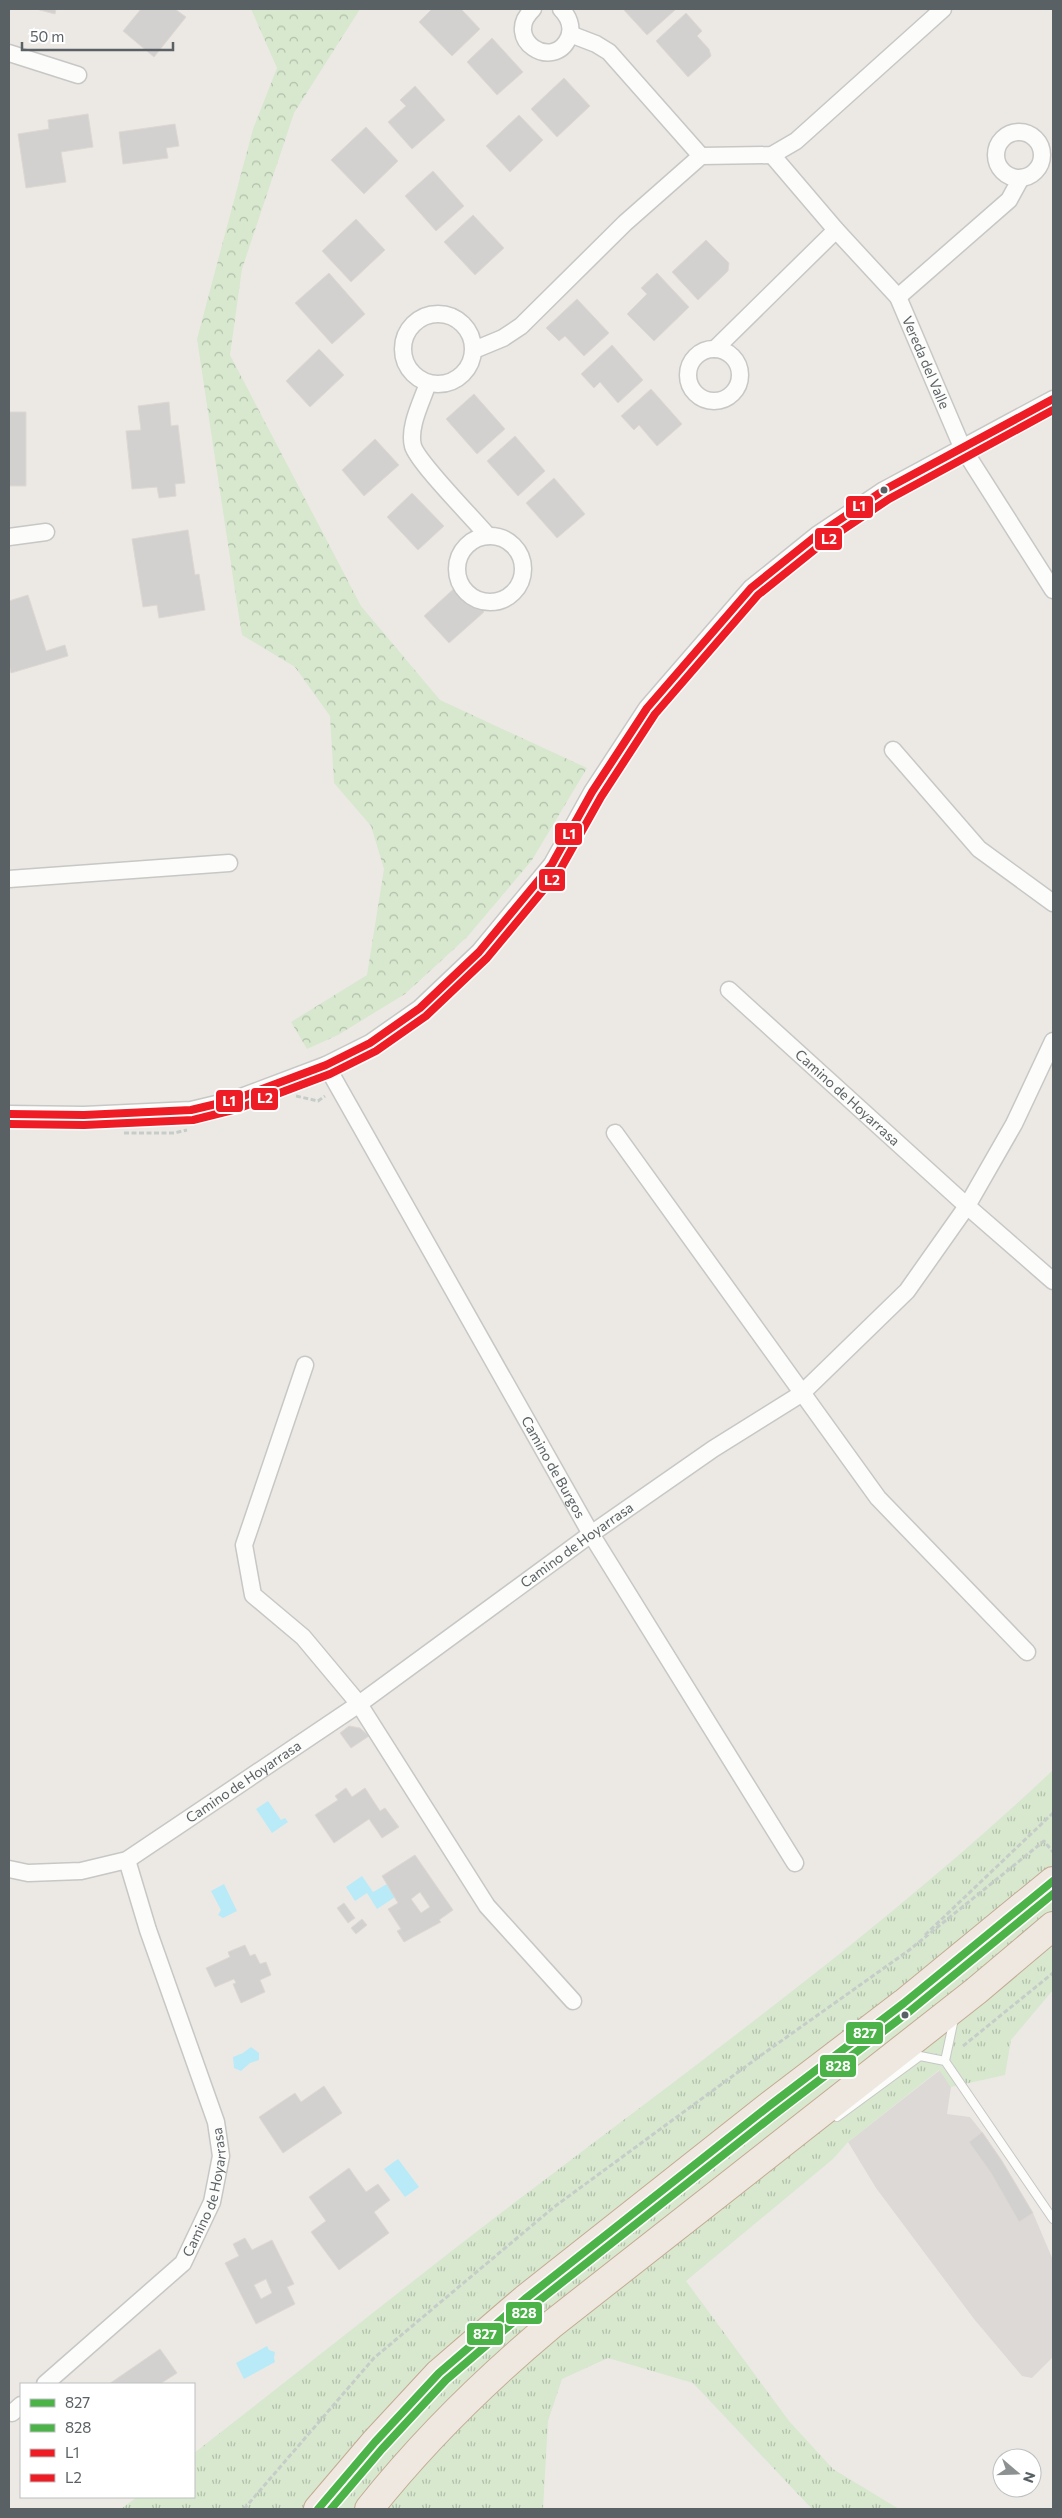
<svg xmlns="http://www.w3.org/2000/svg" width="1062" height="2518" viewBox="0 0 1062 2518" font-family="Commissioner,sans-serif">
<defs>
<pattern id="grass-tufts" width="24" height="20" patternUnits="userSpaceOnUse" patternTransform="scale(1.25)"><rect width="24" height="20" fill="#d7e8ce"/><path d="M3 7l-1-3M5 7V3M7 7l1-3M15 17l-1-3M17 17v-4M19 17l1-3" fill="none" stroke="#b1bfab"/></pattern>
<pattern id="forest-crowns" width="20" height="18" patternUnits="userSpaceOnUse" patternTransform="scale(1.25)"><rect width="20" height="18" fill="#d7e8ce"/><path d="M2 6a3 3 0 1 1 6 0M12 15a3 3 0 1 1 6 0" fill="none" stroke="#b1bfab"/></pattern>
</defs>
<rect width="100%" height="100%" fill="#ece9e5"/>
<path fill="#ddd9d6" d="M940,2070L951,2087L947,2114L970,2117L982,2132L1002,2161L1033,2213L1053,2260V2357L1032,2378L1022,2376L974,2319L876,2188L848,2142Z"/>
<path fill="url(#grass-tufts)" d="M1053,1770V1990L1011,2040L1005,2075L951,2087L939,2070L848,2142L833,2159L686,2281L789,2421L833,2469L899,2509H812L693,2383L608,2358L562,2379L548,2421L543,2509H121L137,2497H194V2453C313,2361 430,2266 551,2175C722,2045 896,1918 1053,1770Z"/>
<path fill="url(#forest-crowns)" d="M251,9H360L294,113L242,269L230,355L361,606L440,700L587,768L532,860L468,936L405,994L338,1035L307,1049L291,1022L367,975L384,869L371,826L334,783L330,716L295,667L242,635L237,604L197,339L253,129L277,68Z"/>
<path fill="#b8eaf7" d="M268,1801L281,1820L285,1818L288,1822L272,1833L256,1809Z
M362,1876L373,1892L387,1884L395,1897L377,1909L367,1893L355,1901L346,1887Z
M224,1884L237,1911L223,1918L218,1915L221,1910L211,1891Z
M251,2047L259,2053V2060L250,2063L241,2071L234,2068L233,2057L243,2053Z
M398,2159L419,2187L405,2197L384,2169Z
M267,2346L269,2350L275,2352L274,2358L275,2362L244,2379L236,2363Z"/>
<path fill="#d3d1cf" stroke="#dcd8d4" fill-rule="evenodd" d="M36,9H56L55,14Z
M141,9H175L186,17L154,57L123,31Z
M432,9H461L480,29L452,56L419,22Z
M623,9H674L675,10L647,35Z
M686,13L702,31L697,36L709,49L711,56L688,77L656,41Z
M492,38L523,72L497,95L467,62Z
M564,78L590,106L557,137L531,109Z
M415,86L445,120L412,149L388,122L406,106L400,100Z
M88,114L93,147L61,152L66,182L26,188L18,134L49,129L48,120Z
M519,115L543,140L510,172L486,146Z
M175,124L179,146L166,148L168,158L123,164L119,132Z
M366,127L398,161L364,194L331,160Z
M433,171L464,206L436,231L405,196Z
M473,215L504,248L475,275L444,242Z
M356,219L385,250L351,282L322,251Z
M706,240L729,263L728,271L698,300L672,272Z
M329,273L365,314L332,344L295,303Z
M657,273L689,307L654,341L627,314L647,294L641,288Z
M577,299L609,333L584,356L565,336L559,341L546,328Z
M612,345L643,380L618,403L600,382L594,388L581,374Z
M319,349L344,375L310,407L286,381Z
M651,389L682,424L657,446L639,425L634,430L621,416Z
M474,394L505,429L477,454L446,419Z
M169,402L171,426L178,425L185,483L175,484L176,496L159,498L157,487L132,489L126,431L141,430L138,406Z
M9,412H26V486H9Z
M515,436L545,471L518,496L487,461Z
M375,439L399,465L364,496L342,470Z
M554,478L585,514L557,538L526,503Z
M412,493L444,526L418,550L387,517Z
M188,530L195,575L199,574L205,610L159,618L157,605L143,607L132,539Z
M459,584L484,612L449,643L424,616Z
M28,595L46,651L65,645L68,656L11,673L9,664V601Z
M349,1726L360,1728L369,1736L351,1748L340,1733Z
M346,1788L352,1797L365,1788L380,1811L385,1808L399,1827L382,1838L369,1819L334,1843L315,1815L338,1800L335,1796Z
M415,1855L453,1910L439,1920L441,1922L404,1942L397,1931L401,1929L388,1909L398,1903L382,1876ZM420,1892L430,1907L421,1913L411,1899Z
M344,1903L355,1918L348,1923L337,1908Z
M362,1919L367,1925L356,1934L351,1928Z
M245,1945L250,1956L255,1954L260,1964L266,1962L271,1975L260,1980L265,1992L241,2003L233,1984L236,1983L234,1979L215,1987L206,1968L230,1957L228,1952Z
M324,2086L342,2113L283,2153L259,2117L295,2093L301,2102Z
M982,2132L1002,2161L1033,2213L1019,2222L991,2173L969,2142Z
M349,2168L366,2192L378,2184L390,2200L374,2212L389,2233L339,2270L311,2232L326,2221L309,2197Z
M245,2238L252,2250L272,2240L294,2284L287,2287L295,2304L256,2324L225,2263L239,2256L233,2244ZM266,2279L272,2293L261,2299L254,2285Z
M160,2349L177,2373L160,2384H109Z"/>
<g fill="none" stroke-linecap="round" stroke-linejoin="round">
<g stroke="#c7c7c6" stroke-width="10">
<path id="service" d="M945,2061L954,2019
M837,2117L920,2056L945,2061L1053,2219"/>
</g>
<g stroke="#c7c7c6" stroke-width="19">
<g id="minor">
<path d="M533,9C501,39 554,73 569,37C573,26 568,16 561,9"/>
<path d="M570,34L596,44L609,52L701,156"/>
<path d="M9,53L78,75"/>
<circle cx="1019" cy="155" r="23"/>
<path id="s1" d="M772,155L836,230L898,297L962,447L1053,590"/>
<path d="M898,297L1009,200L1021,178"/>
<circle cx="438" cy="349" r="35"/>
<path d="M715,349L836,230"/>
<circle cx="714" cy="375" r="26"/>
<path d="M474,350L503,338L521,326L625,223L701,156L772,155L796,141L943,9"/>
<path d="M428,383C422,401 408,427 413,446C418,463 474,519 488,536"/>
<circle cx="490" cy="569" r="33"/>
<path d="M9,537L46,532"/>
<path d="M893,750L979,849L1053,903"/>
<path d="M9,879L229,863"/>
<path id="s2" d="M729,990L967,1206L1053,1281"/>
<path id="s3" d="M326,1065L591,1534L795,1863"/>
<path d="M9,1114L84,1115L191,1110L233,1100L326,1065L370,1043L420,1008L479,952L552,864L592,792L647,708L751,588L817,535L884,490L1053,399"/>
<path d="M615,1133L878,1498L1027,1652"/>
<path d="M305,1365L244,1545L253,1595L303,1637L359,1704L487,1906L573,2001"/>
<path id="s4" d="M9,1869L28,1873L81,1871L127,1860L359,1704L591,1534L713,1449L801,1394L907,1291L967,1206L1014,1124L1053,1041"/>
<path id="s5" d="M45,2384L183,2263L212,2202L221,2156L216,2122L148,1930L127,1860"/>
<path d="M12,2413L21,2405"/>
</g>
</g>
<g stroke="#c3aa92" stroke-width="30">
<path id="motorway" d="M318,2509L375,2442L439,2373L525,2299L769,2106L904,2003L1053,1881
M369,2509C423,2441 484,2381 551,2325L976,1991L1053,1926"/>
</g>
<path stroke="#c6cdc8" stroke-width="3" stroke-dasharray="5 2.5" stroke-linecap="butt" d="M296,1096L318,1101L325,1096
M124,1133H174L187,1130
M925,1935L1053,1813
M963,2046L1053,1973
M244,2509L374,2358L554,2207L760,2056L908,1951L1044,1841L1053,1852"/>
<use href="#service" stroke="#fcfcfb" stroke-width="8"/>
<use href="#minor" stroke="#fcfcfb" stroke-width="16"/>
<use href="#motorway" stroke="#efe8e0" stroke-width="28"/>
<g stroke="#fff" stroke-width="11">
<path id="bus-1" d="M318,2509L375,2442L439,2373L525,2299L769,2106L904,2003L1053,1881"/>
</g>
<g stroke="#fff" stroke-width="11">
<path id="bus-2" d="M331,2509L382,2449L446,2380L531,2307L775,2114L910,2011L1053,1894"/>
</g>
<g stroke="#fff" stroke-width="11">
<path id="bus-3" d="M9,1114L84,1115L191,1110L233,1100L326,1065L370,1043L420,1008L479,952L552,864L592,792L647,708L751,588L817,535L884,490L1053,399"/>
</g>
<g stroke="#fff" stroke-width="11">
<path id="bus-4" d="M9,1124L84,1125L193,1120L237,1109L330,1074L376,1051L426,1016L487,958L560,870L601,797L655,714L758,595L823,543L889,499L1053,410"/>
</g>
<use href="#bus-1" stroke="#4bb348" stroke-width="8"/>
<use href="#bus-2" stroke="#4bb348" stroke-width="8"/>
<use href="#bus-3" stroke="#ee1c25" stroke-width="8"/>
<use href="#bus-4" stroke="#ee1c25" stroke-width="8"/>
</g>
<g fill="#5a6164" stroke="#fff" stroke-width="2">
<circle cx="884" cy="490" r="4.5"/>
<circle cx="905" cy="2015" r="4.5"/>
</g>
<g text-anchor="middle" stroke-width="5" stroke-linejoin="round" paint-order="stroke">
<g font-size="14" fill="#5a6164" stroke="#fff">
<text dy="5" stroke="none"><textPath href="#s1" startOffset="261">Vereda del Valle</textPath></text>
<text dy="5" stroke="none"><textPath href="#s2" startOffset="160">Camino de Hoyarrasa</textPath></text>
<text dy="5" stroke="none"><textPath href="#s3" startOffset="462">Camino de Burgos</textPath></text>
<text dy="5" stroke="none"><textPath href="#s4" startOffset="669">Camino de Hoyarrasa</textPath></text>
<text dy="5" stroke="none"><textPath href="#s4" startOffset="260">Camino de Hoyarrasa</textPath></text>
<text dy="5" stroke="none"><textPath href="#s5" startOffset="259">Camino de Hoyarrasa</textPath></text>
</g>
</g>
<g stroke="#fff" stroke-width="2">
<rect x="845" y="495" width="29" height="24" rx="5" fill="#ee1c25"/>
<rect x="814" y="527" width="29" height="24" rx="5" fill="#ee1c25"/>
<rect x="554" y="822" width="29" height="24" rx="5" fill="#ee1c25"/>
<rect x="538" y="868" width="28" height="24" rx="5" fill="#ee1c25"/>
<rect x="250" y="1087" width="29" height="24" rx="5" fill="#ee1c25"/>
<rect x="215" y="1089" width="29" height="24" rx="5" fill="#ee1c25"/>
<rect x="845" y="2021" width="39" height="24" rx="5" fill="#4bb348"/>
<rect x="819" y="2054" width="38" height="24" rx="5" fill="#4bb348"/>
<rect x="505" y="2301" width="38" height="24" rx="5" fill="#4bb348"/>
<rect x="466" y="2322" width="38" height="24" rx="5" fill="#4bb348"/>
</g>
<g font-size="14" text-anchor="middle" font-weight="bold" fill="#fff">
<text x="859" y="511">L1</text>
<text x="829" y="544">L2</text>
<text x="569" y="839">L1</text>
<text x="552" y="885">L2</text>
<text x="265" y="1103">L2</text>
<text x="229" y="1106">L1</text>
<text x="865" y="2038">827</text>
<text x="838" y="2071">828</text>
<text x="524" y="2318">828</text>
<text x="485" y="2339">827</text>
</g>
<rect width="1062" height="2518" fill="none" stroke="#5a6164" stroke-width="20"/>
<rect x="20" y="2383" width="175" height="115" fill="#ffffff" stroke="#bdc0c1"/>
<rect x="30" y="2399" width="25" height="8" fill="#4bb348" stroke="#bdc0c1"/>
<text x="65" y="2408" font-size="15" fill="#5a6164">827</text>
<rect x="30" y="2424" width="25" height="8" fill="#4bb348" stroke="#bdc0c1"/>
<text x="65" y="2433" font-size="15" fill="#5a6164">828</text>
<rect x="30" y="2449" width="25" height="8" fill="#ee1c25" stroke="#bdc0c1"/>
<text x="65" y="2458" font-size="15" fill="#5a6164">L1</text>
<rect x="30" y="2474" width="25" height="8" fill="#ee1c25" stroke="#bdc0c1"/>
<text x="65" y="2483" font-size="15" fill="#5a6164">L2</text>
<g transform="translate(1017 2473) rotate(109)"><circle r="24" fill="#ffffff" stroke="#bdc0c1"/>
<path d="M0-4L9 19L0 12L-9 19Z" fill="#8d9191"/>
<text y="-8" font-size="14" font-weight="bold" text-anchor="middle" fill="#5a6164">N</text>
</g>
<path d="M22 42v8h151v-8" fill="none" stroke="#5a6164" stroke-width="2.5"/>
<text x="30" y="42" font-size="15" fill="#5a6164" stroke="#ffffff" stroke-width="4" paint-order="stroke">50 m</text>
</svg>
